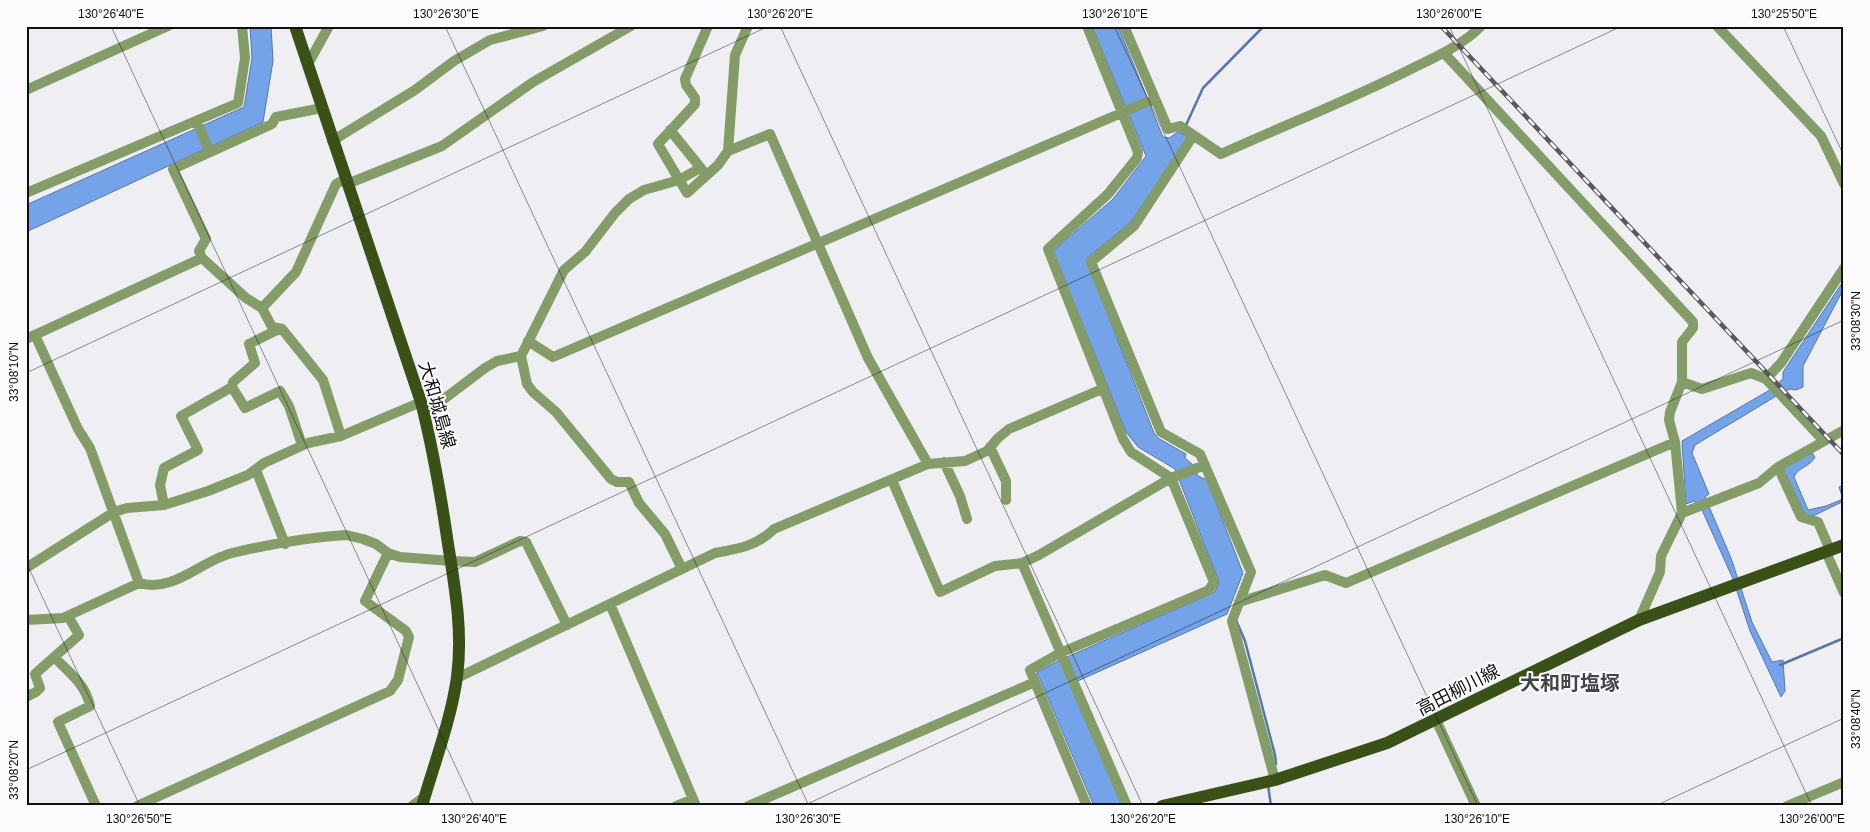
<svg xmlns="http://www.w3.org/2000/svg" width="1870" height="832" viewBox="0 0 1870 832" font-family="Helvetica,'Noto Sans JP',sans-serif">
<rect width="100%" height="100%" fill="#eeeef3"/>
<path fill="#74a3e9" stroke="#5677a8" d="M250,26H271L273,61L263,122L26,232V205L244,107L252,58Z
M1092,26H1118L1163,137L1169,138L1178,132L1189,137L1130,223L1086,259L1154,433L1158,438L1186,454L1185,458L1193,465L1198,476L1207,480L1243,573L1227,614L1071,684L1122,806H1094L1037,672L1060,660L1215,592L1219,582L1175,469L1138,447L1126,432L1053,251L1113,199L1146,156Z
M1844,280V288L1803,366V387L1796,390L1790,389L1778,395L1695,445L1692,453L1709,494L1705,497L1731,558L1752,622L1772,662L1783,660L1785,691L1781,697L1750,631L1733,579L1702,510L1694,501L1686,504L1682,441L1768,391L1783,379V372Z
M1812,453L1815,457C1810,467 1798,467 1794,477L1808,510L1826,506L1843,499L1839,487L1844,485V501L1813,516L1805,514L1783,469Z"/>
<g fill="none" stroke-linecap="round" stroke-linejoin="round">
<path stroke="#5677a8" stroke-width="2.5" d="M1186,125L1203,88L1264,26
M1236,620L1245,641L1275,755L1276,764
M1780,665L1844,638
M1268,785L1271,806"/>
<path stroke="#839c68" stroke-width="10" d="M708,26L685,79L686,85L695,98V104L658,144L687,193L718,165L728,151L770,134L868,358L928,464
M1087,26L1138,152L1137,158L1108,194L1048,249L1123,439L1131,452L1171,478L1214,582L1209,590L1060,653L1030,670L1087,806
M1124,26L1168,129L1180,126L1221,154C1285,125 1350,100 1413,68C1434,58 1466,43 1481,26
M1717,26L1821,136L1844,184
M1444,53L1693,322V328L1682,342V382L1670,412L1669,420L1675,442L1682,513L1661,556L1660,572L1639,620
M308,64L329,26
M26,90L168,26
M322,108L276,117L272,124L173,169L206,239L199,251L202,258L246,298L262,308L272,327L282,329L323,380L341,436
M197,122L210,152
M670,130L704,172
M1193,136L1134,226L1091,262L1161,432L1200,454L1251,572L1232,621L1275,780
M332,141L415,90L454,61L490,40L543,26
M728,151L735,55L748,26
M347,184L442,146L533,82L631,26
M26,193L238,103L245,58L242,26
M262,308L296,272L336,184L345,179
M35,335L78,429L90,448L139,583
M26,339L202,258
M528,341L553,357L1154,99
M1766,379L1781,363L1844,268
M1682,382L1702,389L1751,373L1766,379L1823,440
M232,387L245,408L280,391L289,406L302,445
M423,412L432,408L485,368L497,361L521,356
M990,447L1006,481V500
M944,462L960,496L967,519
M1778,467L1801,517L1818,522L1830,550
M256,470L285,544
M892,480L940,592L995,566L1022,563L1039,555L1171,478L1205,465
M164,505L160,485L164,468L198,450L181,416L232,387L233,382L255,363L249,344L279,329
M1682,513L1759,483L1778,467L1844,430
M1826,552L1844,593
M1022,563L1127,806
M26,568L114,512L127,508L164,505L208,491L248,475L264,463L308,443L341,436L421,402
M682,569L665,534L639,503L629,482H617L611,479L556,412L533,392L527,384L521,356L564,270L585,252L615,213L629,199L644,190L679,180L700,168
M1239,602L1325,575L1346,583L1675,442
M610,604L696,806
M26,620L63,618L139,583C174,593 200,561 232,553C266,545 311,537 346,535L363,539L376,544L388,553L400,557L451,561L475,562L520,541L526,542L567,625
M55,658C69,672 86,685 90,706L58,722L96,806
M457,678L715,553C738,549 757,546 774,529L928,464L965,461L987,451L998,438L1009,429L1102,389
M26,697L36,692L40,688L35,674L79,635L68,616
M1436,720L1476,806
M137,806L390,691L398,680L409,637L406,631L365,601L388,553
M412,806L424,797
M676,806L693,799
M748,806L1035,682
M1787,806L1844,782"/>
<path stroke="#395116" stroke-width="12" d="M295,26L421,402C433,449 441,496 448,544C455,588 463,632 457,677C451,720 434,764 422,806
M1162,806L1275,780L1387,743L1639,620L1844,545"/>
<g stroke="#5a5a5d" stroke-width="4.5">
<path id="rail" d="M1441,26L1844,455"/>
</g>
<use href="#rail" stroke="#fcfcff" stroke-width="2.5" stroke-dasharray="8" stroke-linecap="butt"/>
</g>
<path fill="none" stroke="#0f0f11" stroke-width="1" stroke-opacity="0.45" d="M111,26L474,806M445,26L809,806M780,26L1143,806M1114,26L1478,806M1449,26L1812,806M1783,26L1844,156M26,373L769,26M26,562L140,806M26,770L1622,26M803,806L1844,320M1655,806L1844,718"/>
<g text-anchor="middle" stroke-width="4" stroke-linejoin="round" paint-order="stroke">
<g font-size="18" fill="#0f0f11" stroke="#fcfcff">
<text transform="translate(437 405) rotate(74)" y="6">大和城島線</text>
<text transform="translate(1458 690) rotate(-27)" y="6">高田柳川線</text>
</g>
<g font-size="20" font-weight="bold" fill="#434447" stroke="#fcfcff">
<text x="1570" y="690">大和町塩塚</text>
</g>
</g>
<rect width="1870" height="832" fill="none" stroke="#fcfcff" stroke-width="55"/>
<rect x="28" y="28" width="1814" height="776" fill="none" stroke="#0f0f11" stroke-width="2"/>
<g font-size="12" text-anchor="middle" fill="#0f0f11">
<text x="111" y="18">130°26'40"E</text>
<text x="446" y="18">130°26'30"E</text>
<text x="780" y="18">130°26'20"E</text>
<text x="1115" y="18">130°26'10"E</text>
<text x="1449" y="18">130°26'00"E</text>
<text x="1784" y="18">130°25'50"E</text>
<text transform="translate(1856 321) rotate(-90)" y="4">33°08'30"N</text>
<text transform="translate(14 372) rotate(-90)" y="4">33°08'10"N</text>
<text transform="translate(1856 719) rotate(-90)" y="4">33°08'40"N</text>
<text transform="translate(14 770) rotate(-90)" y="4">33°08'20"N</text>
<text x="139" y="823">130°26'50"E</text>
<text x="474" y="823">130°26'40"E</text>
<text x="808" y="823">130°26'30"E</text>
<text x="1143" y="823">130°26'20"E</text>
<text x="1477" y="823">130°26'10"E</text>
<text x="1812" y="823">130°26'00"E</text>
</g>
</svg>
